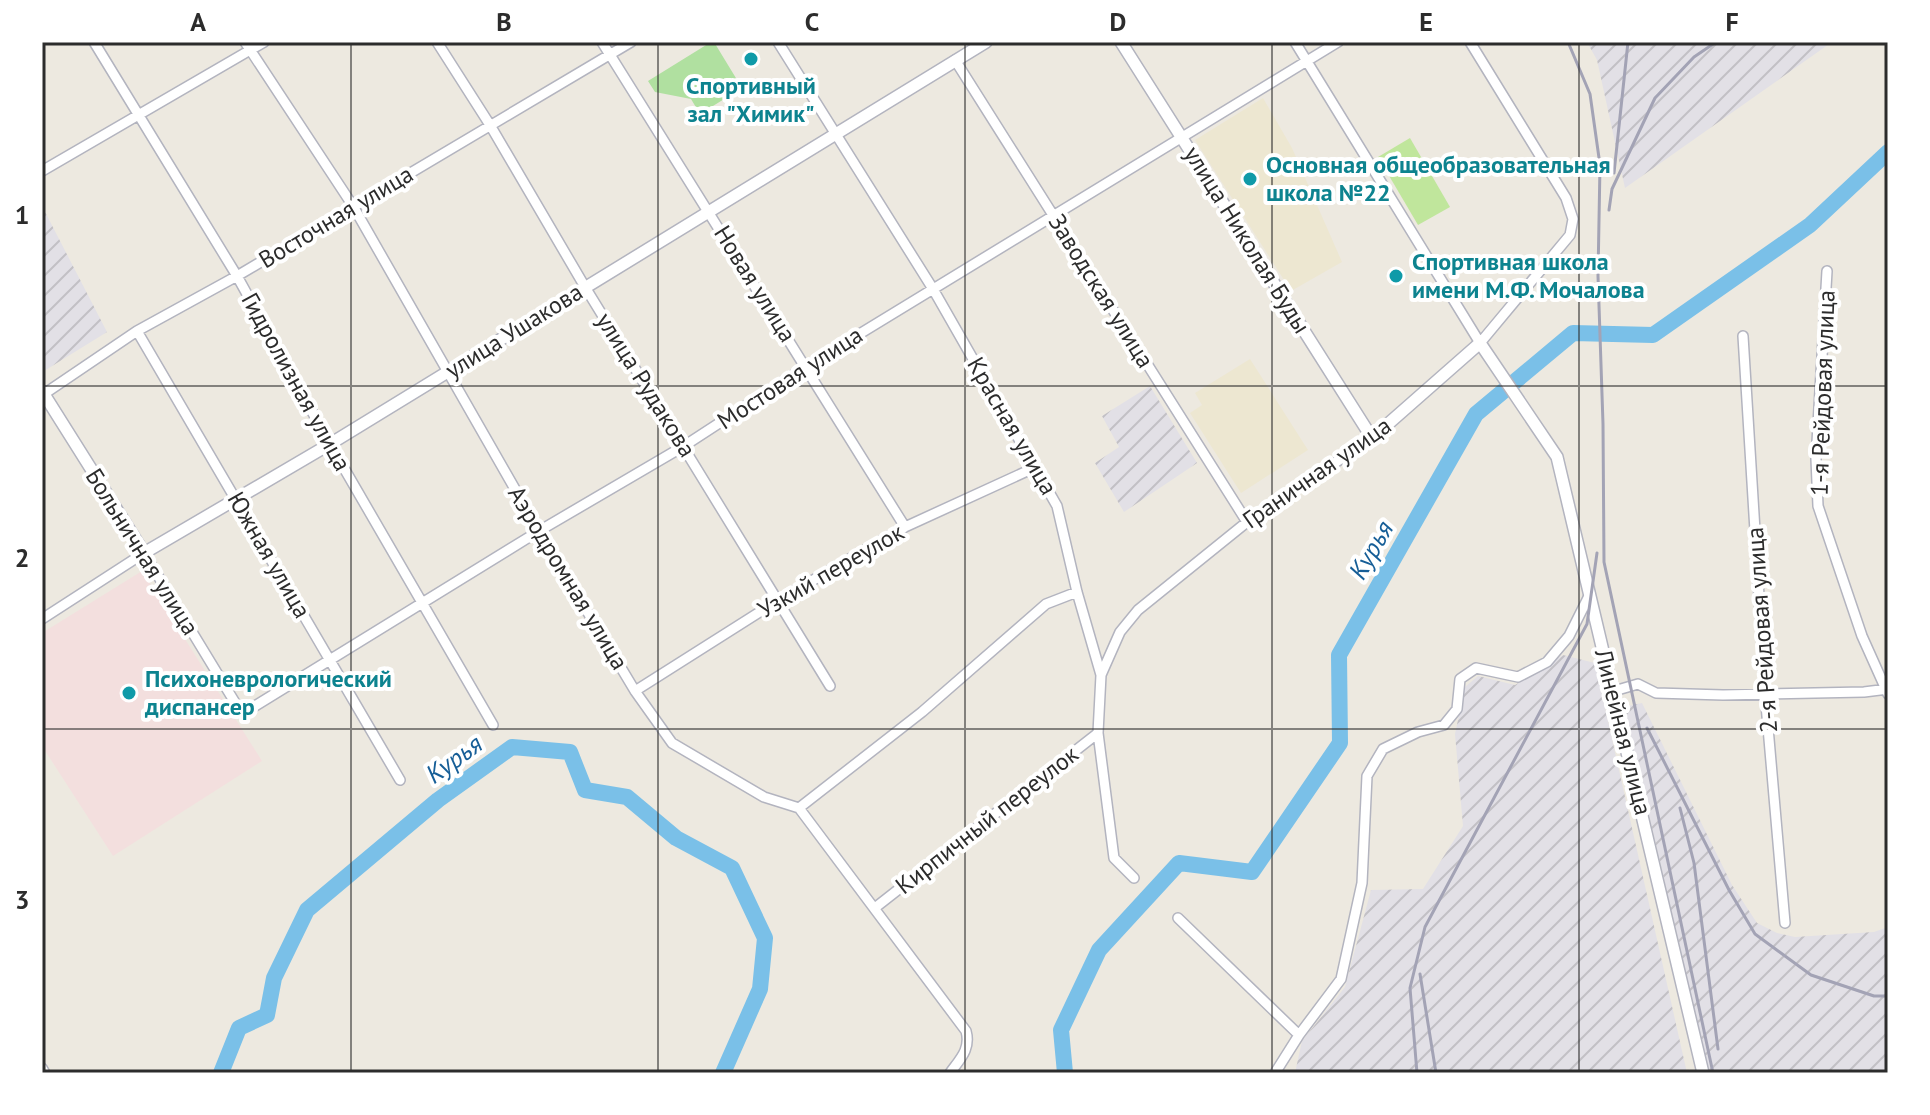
<svg xmlns="http://www.w3.org/2000/svg" width="1930" height="1115" viewBox="0 0 1930 1115" font-family="'PT Sans',sans-serif">
<defs>
<pattern id="industrial-furrows" width="10" height="10" patternUnits="userSpaceOnUse" patternTransform="scale(2)"><rect width="10" height="10" fill="#e2e0e6"/><path d="M-1 1l2-2M0 10L10 0M9 11l2-2" fill="none" stroke="#c2c0c5"/></pattern>
</defs>
<rect width="100%" height="100%" fill="#ede9e0"/>
<path fill="url(#industrial-furrows)" d="M1587,42H1832L1625,188L1597,60Z
M42,206L107,332L44,371L42,367Z
M1150,386L1197,463L1124,512L1095,463L1119,447L1102,416Z
M1563,655L1595,663L1687,1073H1295L1302,1041L1345,987L1371,890L1423,889L1463,826L1455,734L1465,687L1478,676L1515,685Z
M1642,703L1732,885L1757,923L1777,933L1795,937L1874,932L1888,927V1073H1709L1624,707Z"/>
<path fill="#ede7d1" d="M1263,98L1292,148L1342,262L1291,291L1195,140Z
M1250,359L1308,450L1241,493L1190,413L1202,405L1195,393Z"/>
<path fill="#f3dfde" d="M142,571L262,761L113,856L42,746V633Z"/>
<path fill="#b0e0a0" d="M711,42H714L742,88L700,114L691,99L655,92L648,81Z"/>
<path fill="#c0e69c" d="M1410,138L1450,207L1418,225L1378,157Z"/>
<g fill="none" stroke-linecap="round" stroke-linejoin="round">
<path stroke="#7ac0e8" stroke-width="16" d="M221,1073L239,1028L267,1015L274,978L307,910L438,800L512,747L570,752L585,790L627,797L676,838L732,868L765,938L760,989L723,1073
M1065,1073L1061,1030L1099,950L1179,863L1252,872L1340,743L1339,655L1476,414L1573,333L1653,335L1810,225L1888,152"/>
<g stroke="#b3b4bf" stroke-width="12">
<path id="minor" d="M94,42L237,276L330,444L493,725
M245,42L353,206L539,531L635,691L672,743L764,797L799,808L966,1031C971,1049 960,1059 950,1073
M437,42L490,125L585,287L830,686
M602,42L905,527
M778,42L933,289L1057,506L1077,592L1101,675L1098,733L1114,858L1134,878
M1295,42L1480,343L1570,235L1573,219L1566,198L1470,42
M955,60L1247,522
M42,171L264,42
M1827,271L1816,459L1818,506L1862,636L1888,694
M137,331L400,780
M1743,336L1765,693L1785,923
M44,394L137,331L237,276L631,42
M42,619L144,553L242,714L539,531L684,446L807,366L1338,42
M1101,675L1120,632L1138,610L1247,522L1372,438
M635,691L777,601L905,527L1036,467
M1614,691L1638,684L1656,693L1723,695L1864,692L1888,689
M799,808L922,712L1046,604L1077,592
M876,907L1098,733
M1178,918L1299,1035
M42,1068L45,1073
M1275,1073L1299,1035L1341,979L1362,883L1367,776L1383,749L1418,732L1444,725L1457,709L1460,679L1476,668L1518,677L1547,662L1569,636L1590,594"/>
</g>
<g stroke="#b3b4bf" stroke-width="14">
<path id="tertiary" d="M1121,42L1372,438L1480,343L1557,457L1703,1073
M42,391L144,553L330,444L986,42"/>
</g>
<use href="#minor" stroke="#fff" stroke-width="9"/>
<use href="#tertiary" stroke="#fff" stroke-width="11"/>
<path stroke="#a3a3b5" stroke-width="3" d="M1568,42L1590,94L1600,165L1598,276L1603,424L1604,562L1713,1073
M1614,173L1628,42
M1609,210L1612,189L1655,98L1694,57L1716,42
M1647,728L1729,890L1755,934L1811,975L1874,996H1888
M1680,808L1694,863L1718,1049
M1420,974L1436,1073
M1417,1073L1410,988L1425,927L1587,624L1597,553"/>
</g>
<path fill="none" stroke="#2c2c2c" stroke-width="2" stroke-opacity="0.55" d="M351,42V1073M658,42V1073M965,42V1073M1272,42V1073M1579,42V1073M42,386H1888M42,729H1888"/>
<g fill="#0f9aa8" stroke="#fff" stroke-width="3">
<circle cx="751" cy="59" r="8"/>
<circle cx="1250" cy="179" r="8"/>
<circle cx="1396" cy="276" r="8"/>
<circle cx="129" cy="693" r="8"/>
</g>
<g text-anchor="middle" stroke-width="8" stroke-linejoin="round" paint-order="stroke">
<g font-size="24" font-weight="bold" fill="#0d838f" stroke="#fff" text-anchor="start">
<text x="751" y="94" text-anchor="middle">Спортивный<tspan x="751" dy="28">зал "Химик"</tspan></text>
<text x="1266" y="173">Основная общеобразовательная<tspan x="1266" dy="28">школа №22</tspan></text>
<text x="1412" y="270">Спортивная школа<tspan x="1412" dy="28">имени М.Ф. Мочалова</tspan></text>
<text x="145" y="687">Психоневрологический<tspan x="145" dy="28">диспансер</tspan></text>
</g>
<g font-size="24" fill="#2c2c2c" stroke="#fff">
<text transform="translate(336 217) rotate(-31)" y="8">Восточная улица</text>
<text transform="translate(1247 240) rotate(58)" y="8">улица Николая Буды</text>
<text transform="translate(755 284) rotate(58)" y="8">Новая улица</text>
<text transform="translate(1101 291) rotate(58)" y="8">Заводская улица</text>
<text transform="translate(514 331) rotate(-32)" y="8">улица Ушакова</text>
<text transform="translate(790 378) rotate(-33)" y="8">Мостовая улица</text>
<text transform="translate(296 382) rotate(61)" y="8">Гидролизная улица</text>
<text transform="translate(646 385) rotate(58)" y="8">улица Рудакова</text>
<text transform="translate(1823 393) rotate(-88)" y="8">1-я Рейдовая улица</text>
<text transform="translate(1012 426) rotate(60)" y="8">Красная улица</text>
<text transform="translate(1317 473) rotate(-35)" y="8">Граничная улица</text>
<text transform="translate(142 552) rotate(58)" y="8">Больничная улица</text>
<text transform="translate(269 555) rotate(60)" y="8">Южная улица</text>
<text transform="translate(831 571) rotate(-30)" y="8">Узкий переулок</text>
<text transform="translate(568 578) rotate(59)" y="8">Аэродромная улица</text>
<text transform="translate(1762 630) rotate(-94)" y="8">2-я Рейдовая улица</text>
<text transform="translate(1623 732) rotate(76)" y="8">Линейная улица</text>
<text transform="translate(987 820) rotate(-38)" y="8">Кирпичный переулок</text>
</g>
<g font-size="26" font-style="italic" fill="#165e97" stroke="#fff">
<text transform="translate(1371 550) rotate(-60)" y="9">Курья</text>
<text transform="translate(454 759) rotate(-36)" y="9">Курья</text>
</g>
</g>
<rect width="1930" height="1115" fill="none" stroke="#ffffff" stroke-width="88"/>
<rect x="44" y="44" width="1842" height="1027" fill="none" stroke="#2c2c2c" stroke-width="3"/>
<g font-size="26" text-anchor="middle" font-weight="bold" fill="#2c2c2c">
<text x="198" y="31">A</text>
<text x="504" y="31">B</text>
<text x="812" y="31">C</text>
<text x="1118" y="31">D</text>
<text x="1426" y="31">E</text>
<text x="1732" y="31">F</text>
<text x="22" y="224">1</text>
<text x="22" y="567">2</text>
<text x="22" y="909">3</text>
</g>
</svg>
